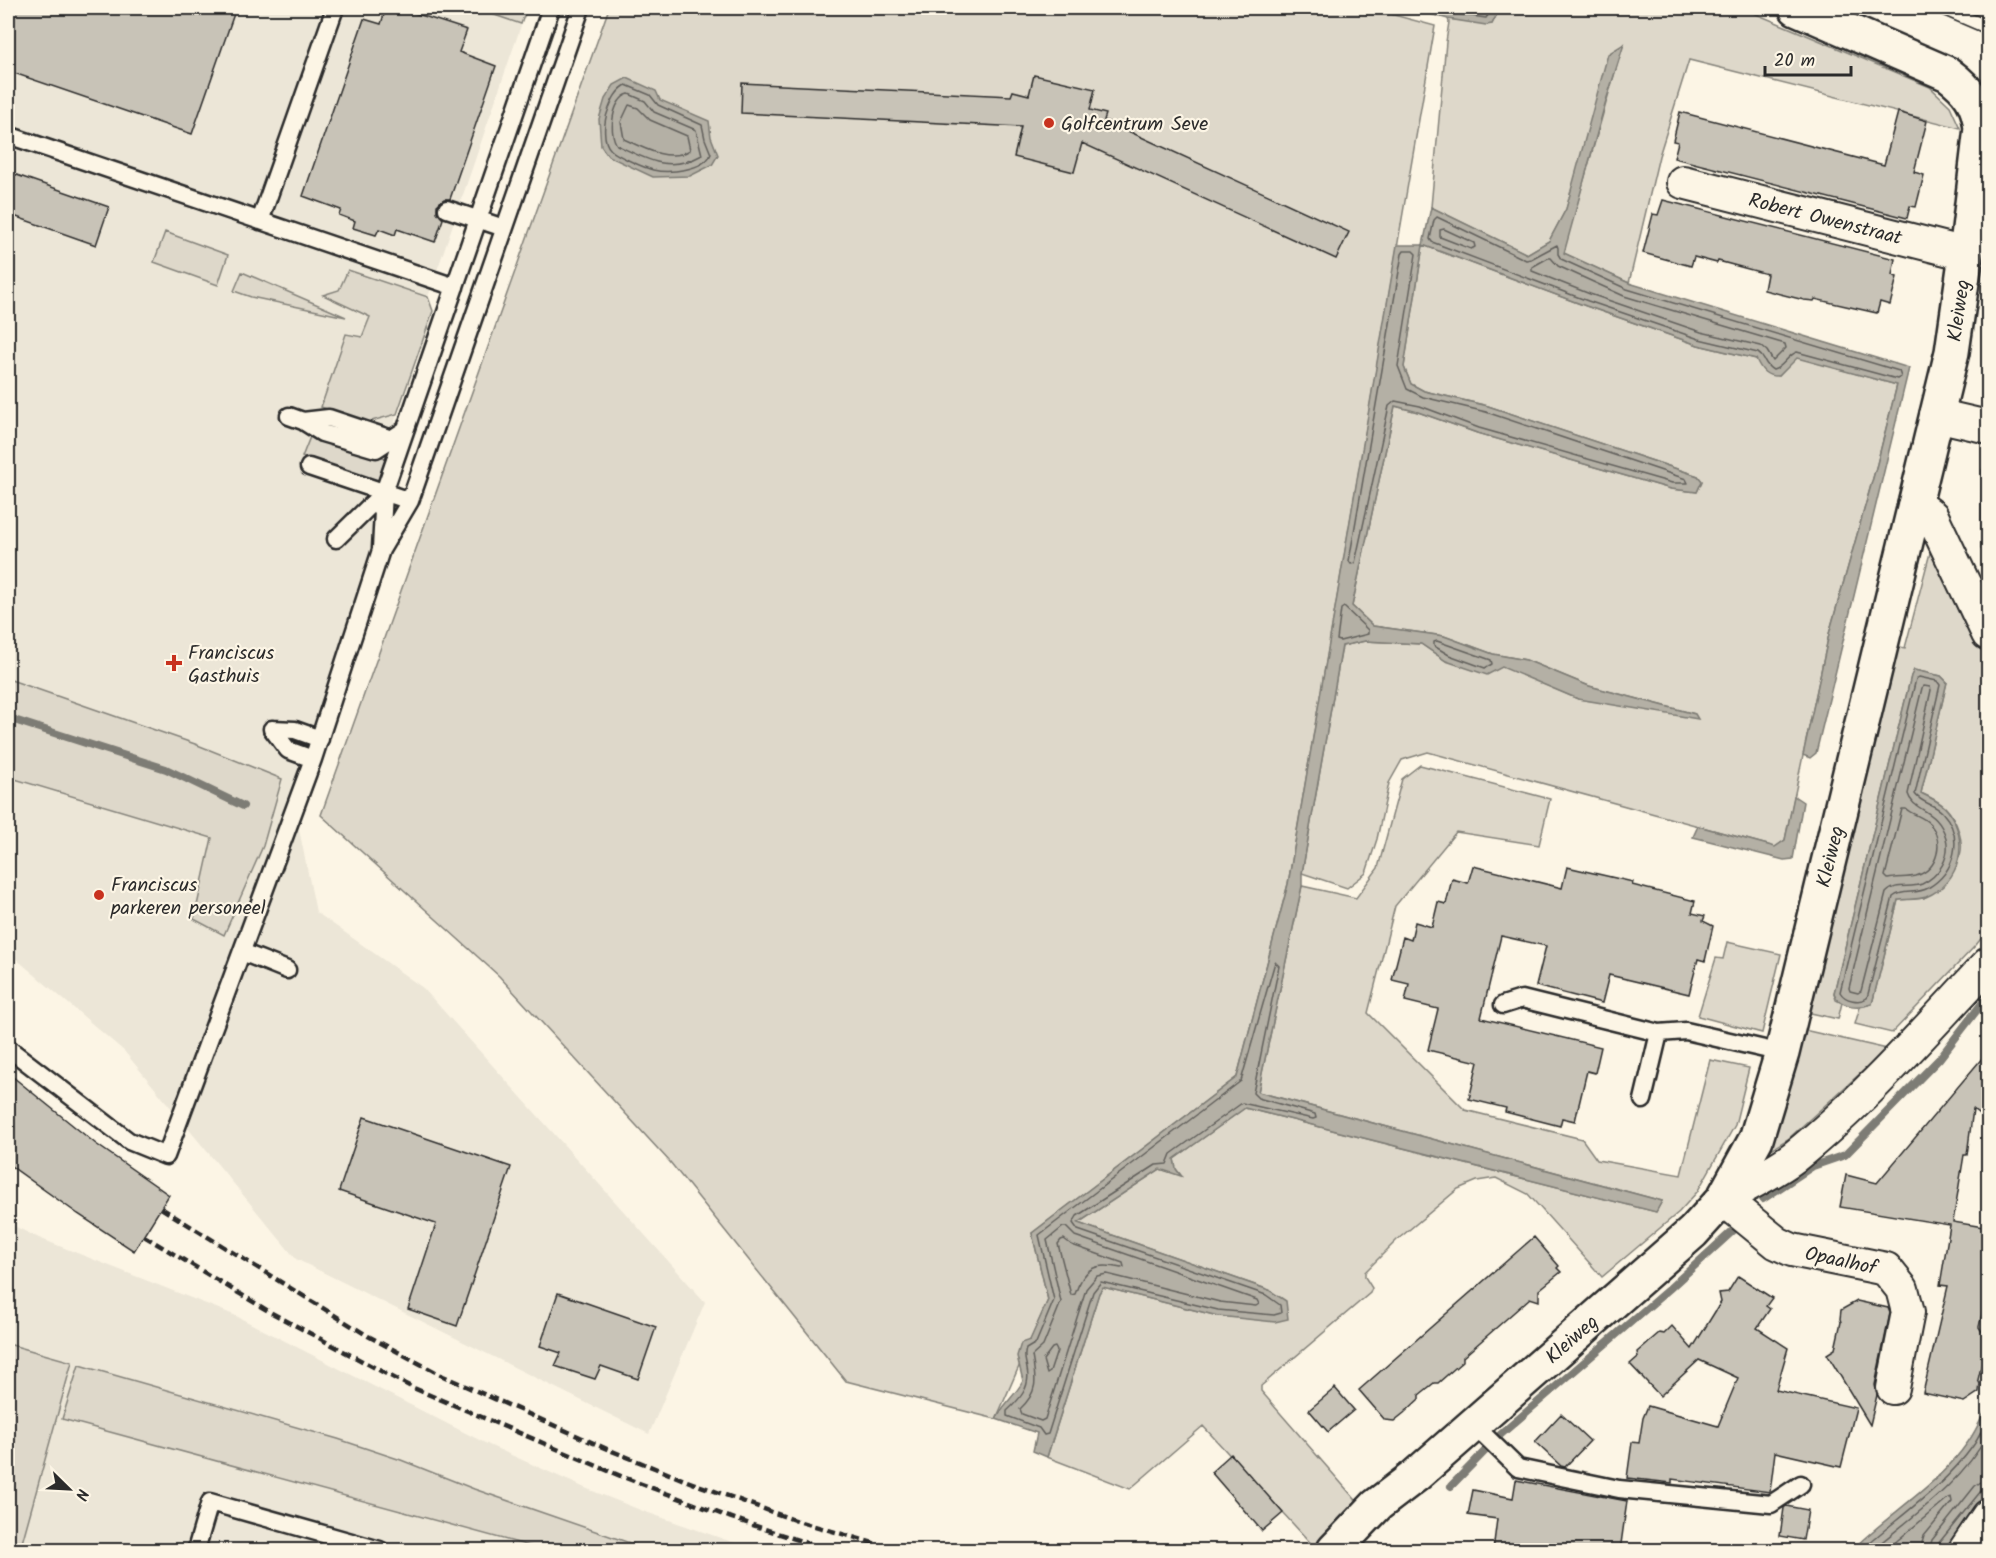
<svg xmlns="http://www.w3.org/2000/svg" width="1996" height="1558" viewBox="0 0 1996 1558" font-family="Kalam,sans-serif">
<rect width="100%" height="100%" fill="#fcf5e5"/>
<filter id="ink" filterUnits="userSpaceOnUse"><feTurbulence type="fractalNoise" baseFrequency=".0167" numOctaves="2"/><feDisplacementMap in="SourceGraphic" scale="12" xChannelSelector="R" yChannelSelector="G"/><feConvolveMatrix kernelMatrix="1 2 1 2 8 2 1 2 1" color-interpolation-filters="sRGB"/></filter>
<g filter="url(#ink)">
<path fill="#ece6d7" d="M8,8H527L428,297L433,311L397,414L378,481L386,526L293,800L316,912L423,988L705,1302L649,1434L296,1259L124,1051L8,952Z
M8,1223L39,1238L234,1315L489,1445L585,1488L643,1511L755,1550H8Z"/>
<path fill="#ded8ca" stroke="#84827a" stroke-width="1.5" d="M474,8H527L521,24Z
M609,8H1368L1435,26L1288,884L1237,1077L1032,1233L1048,1300L996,1419L846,1381L670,1162L499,976L321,815Z
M1500,8H1742L1930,87L1950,106L1960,128L1689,60L1659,156L1629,283L1563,253L1623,44L1566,209L1549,241L1527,254L1431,207L1446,42L1449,22L1448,19L1492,24Z
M165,232L228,255L218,285L154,262Z
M1423,245L1586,306L1698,345L1757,359L1779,376L1796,357L1897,385L1877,464L1829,634L1785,840L1775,847L1428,752L1402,760L1389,783L1377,839L1366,873L1347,888L1302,873L1342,646L1365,641L1421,644L1446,661L1502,666L1578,699L1695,714L1589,686L1526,660L1493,654L1444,636L1373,626L1352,606L1395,406L1418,412L1477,433L1671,489L1697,492L1702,481L1698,476L1488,406L1424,391L1411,384L1404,367Z
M348,270L428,297L433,311L397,414L368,422L321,407L346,334L362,337L370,317L323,295L339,290Z
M242,272L346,317L251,297L234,291Z
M310,437L386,458L378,481L302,457Z
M1931,549L1984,648L1982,667L1988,681V930L1976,945L1892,1033L1855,1024L1860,1007L1872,1004L1898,900L1924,898C1935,885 1949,873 1958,859C1967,845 1956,818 1945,807C1938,801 1930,797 1921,793L1947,682L1941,676L1914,670L1911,676L1834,993L1836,1000L1842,1003L1838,1019L1806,1012L1895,646L1905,648Z
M8,679L195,744L282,779L263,846L224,935L194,919L212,838L8,777Z
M1420,765L1550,799L1539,845L1456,832L1395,906L1368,1013L1465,1110L1582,1139L1597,1160L1681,1175L1710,1060L1749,1068L1735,1125L1697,1192L1679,1212L1602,1277L1528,1194L1496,1178L1477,1181L1458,1189L1397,1240L1365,1272V1277L1372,1288L1370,1293L1261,1386V1391L1361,1506L1317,1550L1203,1426L1130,1489L1047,1457L1099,1293L1103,1287L1218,1316L1269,1290L1078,1223L1160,1169L1181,1175L1176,1169L1174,1159L1245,1108L1656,1212L1662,1201L1258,1092L1302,886L1356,898L1378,868L1402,779Z
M1727,942L1781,954L1762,1033L1698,1016L1716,958L1723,959Z
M1804,1030L1887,1049L1788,1139L1765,1153L1783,1108Z
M8,1344L72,1362L20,1550H8Z
M79,1365L338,1439L401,1460L474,1489L650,1550H544L62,1419Z"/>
<path fill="#b4b0a5" stroke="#7d7b74" stroke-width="1.5" d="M1409,8H1500L1492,24L1486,25L1448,19Z
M1624,44L1605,104L1564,253L1629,283L1909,368L1816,753L1810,758L1803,755L1829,634L1877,464L1897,385L1797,358L1779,376C1766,377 1761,370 1756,359L1698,345L1586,306L1423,245L1404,367L1411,384L1424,391L1488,406L1698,476L1702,481L1697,492L1671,489L1477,433L1418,412L1395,406L1352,606L1373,626L1444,636L1493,654L1526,660L1589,686L1695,714L1698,719L1578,699L1502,667L1487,675L1446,661L1421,644L1365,641L1342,646L1302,873V886L1258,1092L1662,1201L1656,1212L1245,1108L1174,1159L1176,1169L1181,1176L1160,1169L1078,1223L1269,1290L1286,1301L1288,1319L1275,1322L1218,1316L1103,1287L1099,1293L1047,1457L1033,1451L1037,1433L996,1419C1003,1404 1015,1396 1023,1381L1017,1356L1021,1343L1030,1340L1048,1300L1032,1233L1237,1077L1288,884L1397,245H1423L1431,207L1527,254L1549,241L1566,209L1608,54Z
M627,78L656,91L660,100L709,121L711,137L718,155L712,165L690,176L653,177L608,156L601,146L599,119L605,99L614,85Z
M1988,461V559L1981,548L1982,470Z
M1914,670L1941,676L1947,682L1921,793C1930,798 1942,802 1948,811C1970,841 1961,882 1926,897C1918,900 1906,899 1898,900L1872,1004C1859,1008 1839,1008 1834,993L1911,676Z
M1794,796L1803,802L1793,859L1784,860L1693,837L1698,826L1775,847L1785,840Z
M1988,1405V1491L1948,1544L1941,1550H1852C1889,1513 1938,1486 1968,1442C1976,1431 1982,1417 1988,1405Z"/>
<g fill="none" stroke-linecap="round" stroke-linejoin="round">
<path stroke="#62605c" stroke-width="1.5" d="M1431,8L1449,13L1486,18L1493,8
M626,85L650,95L658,105L702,125L705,139L711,154C704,170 669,174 653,170C645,168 617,156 611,150C602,142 604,121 608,111C612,100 616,91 626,85Z
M629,94L645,101L654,112L696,130L702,155C670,173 647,160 617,145C608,133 612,98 629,94Z
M629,105L638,108L650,120L687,136L690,150C670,163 643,148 624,139L621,122Z
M1437,217L1526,260L1531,259L1557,245L1558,248V254L1561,259L1627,289L1899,371L1901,377L1897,379L1797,352C1787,355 1783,368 1773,370C1763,364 1766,358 1758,353L1699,339L1588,301L1432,242L1430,239L1434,220Z
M1444,229L1474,243L1475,247L1471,249L1440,237V230Z
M1404,251H1413L1416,254L1398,366L1407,389L1423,397L1486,412L1686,479L1688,483H1672L1479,428L1420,406L1395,401L1389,406L1355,563L1351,564L1349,561L1402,254Z
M1548,258H1551L1558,266L1624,296L1785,344L1786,348L1773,361L1767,351L1761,346L1701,332L1590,294L1532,271V267Z
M1988,471L1987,546L1988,550
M1344,607L1368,630V634L1340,641L1337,640L1341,609Z
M1437,641L1491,660L1492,664L1485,668L1449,655L1434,646V642Z
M1919,677L1937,681L1940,685L1915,794C1921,803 1934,804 1942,812C1965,837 1955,872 1928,888C1917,895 1902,889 1893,897L1867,998C1860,1003 1845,1001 1840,992L1916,679Z
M1924,686L1930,687L1931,690L1908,794C1913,812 1938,808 1946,838C1951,857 1939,876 1922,884C1909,889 1896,882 1886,893L1861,991L1858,993L1850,991L1849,988L1922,688Z
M1902,809H1906C1913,815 1924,817 1930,824C1944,841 1939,869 1916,876C1907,878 1897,877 1888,879L1885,876Z
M1275,962L1279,966L1253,1093L1258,1098L1315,1114L1316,1118L1313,1119L1242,1103L1171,1154L1167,1164L1156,1165L1077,1216L1073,1223L1078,1230L1266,1295L1280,1305L1281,1313L1274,1315L1218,1310L1101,1282L1093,1292L1048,1434L1044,1435L1039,1428L1007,1416V1411C1020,1399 1031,1387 1027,1369C1026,1361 1023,1357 1026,1349L1036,1343L1054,1300L1039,1235L1241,1081Z
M1063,1227H1066L1075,1236L1257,1300L1259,1304L1256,1306L1220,1302L1107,1274L1097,1276L1086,1289L1045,1419L1041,1421L1022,1414L1020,1409C1039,1391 1036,1379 1032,1356L1043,1346L1061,1302L1047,1240Z
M1064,1239L1072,1245L1123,1263L1124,1267L1121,1268C1095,1262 1084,1268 1075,1294L1071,1295L1058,1244L1061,1240Z
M1055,1347L1057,1351L1050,1372L1047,1374L1043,1360L1052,1348Z
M1861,1550C1898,1517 1943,1488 1973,1446C1979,1438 1983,1427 1988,1418
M1872,1550C1913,1516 1963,1482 1988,1434
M1886,1550L1948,1498L1951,1497L1952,1502L1924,1536L1920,1550
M1929,1550L1932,1540L1975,1486L1981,1482L1988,1481
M1937,1550L1938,1544L1981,1491L1988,1488"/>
<path stroke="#7d7b74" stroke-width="8" d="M8,718L166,769L243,806
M1763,1199L1813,1166L1845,1155L1939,1059L1987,997L1984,993L1988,988
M1500,1435L1669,1289L1737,1227
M1451,1486L1486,1450"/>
</g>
<path fill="#c8c3b7" stroke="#2b2b2b" stroke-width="1.5" d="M8,8H236L192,134L8,71Z
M386,8H399L467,30L459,52L496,66L450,199H444L437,205V212L443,219L435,242L397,229L395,235L379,229L376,235L353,228L355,221L339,215L341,210L303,196L364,19L381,24Z
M1034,75L1095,89L1090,110L1106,114L1104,120L1349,232L1336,259L1082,143L1074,172L1014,157L1021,127L741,113L742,83L1011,96L1013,91L1029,95Z
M1680,112L1884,165L1898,112L1927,121L1914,172L1924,175L1916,207L1910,206L1907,218L1674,158L1678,142L1673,141Z
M8,172L109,207L96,245L8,214Z
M1663,200L1895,259L1892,275L1897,277L1890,305L1880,302L1877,313L1815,299L1814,301L1804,300L1764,290L1767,274L1718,261L1717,263L1694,257L1691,266L1643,253L1653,214L1658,215Z
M1473,866L1562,888L1567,867L1633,882L1632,885L1695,901L1692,913L1705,916L1703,921L1713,926L1705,961L1698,959L1689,994L1609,975L1602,1003L1536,986L1546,946L1501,936L1481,1018L1601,1047L1595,1073L1587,1071L1575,1121L1562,1118L1560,1126L1505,1112L1506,1108L1469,1099L1478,1062L1428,1050L1438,1009L1405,1001L1409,984L1392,980L1403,937L1411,940L1415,922L1432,927L1438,902L1446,904L1452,879L1468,883Z
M1989,1050V1122L1973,1109L1967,1155H1964L1953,1222L1989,1228V1283L1979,1327L1989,1342V1351L1984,1354L1978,1380L1980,1384L1979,1392L1964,1402L1923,1393L1948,1286L1940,1285L1950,1225L1840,1207L1846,1175L1877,1183Z
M8,1073L96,1144L169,1195L134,1251L78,1214L8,1164Z
M364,1117L511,1167L457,1326L408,1309L436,1224L339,1191Z
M1534,1237L1559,1266L1557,1268L1561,1272L1539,1290V1301L1530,1298L1463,1357V1361L1438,1383H1434L1419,1395V1399L1404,1413L1394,1421L1385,1420L1359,1390Z
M1738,1276L1772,1298L1766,1306L1770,1309L1757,1328L1788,1348L1776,1390L1856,1408L1841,1467L1775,1452L1770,1492L1672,1479V1483L1627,1478L1632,1442L1639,1443L1643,1418L1648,1406L1718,1426L1738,1378L1699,1360L1660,1396L1630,1364L1638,1357L1637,1352L1659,1333L1664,1334L1672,1326L1692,1349L1721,1302L1719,1293L1728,1292Z
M558,1293L656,1327L638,1379L601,1366L595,1379L555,1366L561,1353L540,1346Z
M1857,1301L1888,1308L1890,1313L1875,1385L1877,1395L1870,1425L1827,1354L1835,1349L1841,1322L1840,1319L1841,1310Z
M1335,1388L1354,1410L1328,1432L1309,1410Z
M1561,1414L1590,1441L1565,1467L1561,1466L1535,1442Z
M1231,1454L1283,1513L1262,1531L1211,1472Z
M1516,1480L1627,1501L1620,1551H1493L1497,1519L1468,1515L1473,1490L1513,1498Z
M1786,1506L1808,1510L1803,1540L1780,1536L1784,1508Z"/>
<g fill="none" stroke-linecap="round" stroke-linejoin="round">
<g stroke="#2b2b2b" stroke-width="21">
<path id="service" d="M8,135L455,287
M447,209L504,228
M260,221L335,8
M289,416L303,421L322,433L376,449L405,430
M303,421L329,418L392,439
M309,467L410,501
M336,539L384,492
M381,549L384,492L551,8
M272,729L288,750L313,759
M272,729L295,730L320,739
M242,952L287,970
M1503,1005L1522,999L1659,1033L1686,1031L1782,1053
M8,1048L129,1141L166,1156L313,759L381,550L410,501L581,8
M1643,1100L1659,1033
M1474,1425L1518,1468L1619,1489L1771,1504L1801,1484
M196,1550L210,1502L380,1550"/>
</g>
<g stroke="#2b2b2b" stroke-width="36">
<g id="minor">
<path id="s1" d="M1683,182L1966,254"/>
<path d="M1936,415L1988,427"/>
<path d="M1914,506L1924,510L1932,516L1988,634"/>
<path d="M1893,1388L1908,1312L1902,1289L1886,1269L1792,1250L1777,1243L1723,1199C1746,1185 1773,1173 1794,1157C1865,1100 1926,1030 1988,964"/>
<path d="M1965,1550L1988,1516"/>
</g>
</g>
<g stroke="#2b2b2b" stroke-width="38">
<g id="tertiary">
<path id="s2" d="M1334,1550L1377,1505L1415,1476L1693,1232L1723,1199L1756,1139L1782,1053L1952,352L1966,254L1981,128C1978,102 1968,89 1948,74L1796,8"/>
</g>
</g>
<use href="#service" stroke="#fcf5e5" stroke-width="16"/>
<use href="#minor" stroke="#fcf5e5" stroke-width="32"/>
<use href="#tertiary" stroke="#fcf5e5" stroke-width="33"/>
<path stroke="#2b2b2b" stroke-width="1.5" d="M1925,8L1988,35
M1959,8L1988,20"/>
<path stroke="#2b2b2b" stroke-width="4.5" stroke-dasharray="9 4.5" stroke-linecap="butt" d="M161,1208L368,1336L443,1376L607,1449L687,1481L794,1520L898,1550
M144,1236L270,1312L411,1387L623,1477L729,1517L828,1550"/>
</g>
</g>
<g fill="#c8321e" stroke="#fcf5e5" stroke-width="2">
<circle cx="1049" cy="123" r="6"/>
<path d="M171 654h6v6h6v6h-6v6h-6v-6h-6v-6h6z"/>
<circle cx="99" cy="895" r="6"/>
</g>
<g text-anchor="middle" stroke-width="4.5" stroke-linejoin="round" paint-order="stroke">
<g font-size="20" fill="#2b2b2b" stroke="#fcf5e5" text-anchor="start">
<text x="1061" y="130">Golfcentrum Seve</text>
<text x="188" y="659">Franciscus<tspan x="188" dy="23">Gasthuis</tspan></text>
<text x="111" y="891">Franciscus<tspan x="111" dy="23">parkeren personeel</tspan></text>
</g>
<g font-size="20" fill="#2b2b2b" stroke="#fcf5e5">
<text dy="7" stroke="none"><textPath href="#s1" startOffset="147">Robert Owenstraat</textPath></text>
<text dy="7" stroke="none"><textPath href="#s2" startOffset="1446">Kleiweg</textPath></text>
<text dy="7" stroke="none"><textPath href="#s2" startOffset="885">Kleiweg</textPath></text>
<text transform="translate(1841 1260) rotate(12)" y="7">Opaalhof</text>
<text dy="7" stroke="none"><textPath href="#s2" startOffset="318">Kleiweg</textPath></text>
</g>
</g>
<rect width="1996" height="1558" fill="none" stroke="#fcf5e5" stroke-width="30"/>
<rect x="15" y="15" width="1966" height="1528" fill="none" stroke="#2b2b2b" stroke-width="2" filter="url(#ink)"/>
<g transform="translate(69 1489) rotate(114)" stroke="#fcf5e5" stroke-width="4.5" paint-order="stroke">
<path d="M0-4.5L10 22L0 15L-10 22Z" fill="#2b2b2b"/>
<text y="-9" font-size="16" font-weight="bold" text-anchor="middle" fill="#2b2b2b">N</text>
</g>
<path d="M1765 66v9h86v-9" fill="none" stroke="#2b2b2b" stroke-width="3"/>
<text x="1774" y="66" font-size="18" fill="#2b2b2b" stroke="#fcf5e5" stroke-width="4.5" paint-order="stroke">20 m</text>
</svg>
